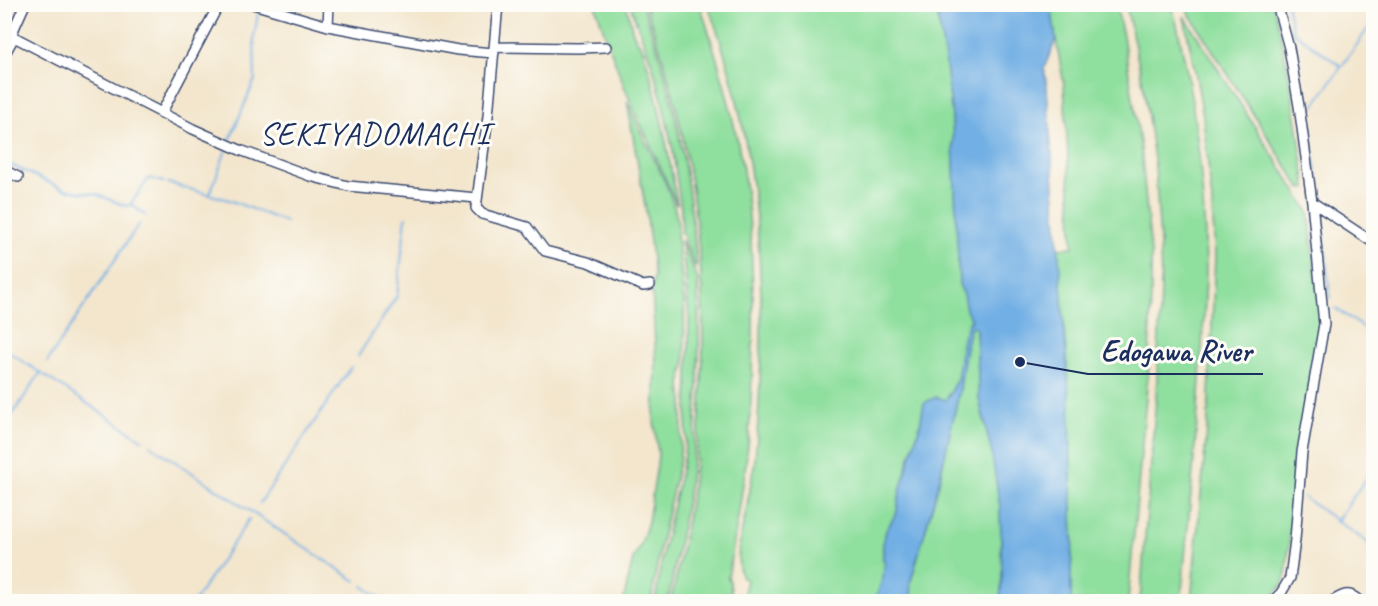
<svg xmlns="http://www.w3.org/2000/svg" width="1378" height="606" viewBox="0 0 1378 606" font-family="Caveat,sans-serif">
<rect width="100%" height="100%" fill="#fdfcf7"/>
<filter id="ink" filterUnits="userSpaceOnUse"><feTurbulence type="fractalNoise" baseFrequency=".0167" numOctaves="2"/><feDisplacementMap in="SourceGraphic" scale="12" xChannelSelector="R" yChannelSelector="G"/><feConvolveMatrix kernelMatrix="1 2 1 2 8 2 1 2 1" color-interpolation-filters="sRGB"/></filter>
<filter id="wash" filterUnits="userSpaceOnUse"><feTurbulence type="fractalNoise" baseFrequency=".008" numOctaves="4" result="noise"/><feDisplacementMap in="SourceGraphic" scale="24" xChannelSelector="R" yChannelSelector="G"/><feGaussianBlur stdDeviation="1.35" result="paint"/><feColorMatrix in="noise" values="0 0 0 0 0 0 0 0 0 0 0 0 0 0 0 0 0 1.4 0 .05"/><feComposite in="paint" operator="in"/></filter>
<g filter="url(#wash)">
<rect width="100%" height="100%" fill="#f3e6cd"/>
<path fill="#8fdf9e" stroke="#55877e" stroke-width="1.5" d="M595,5H626C631,19 630,35 642,47C659,98 668,151 677,204H676C661,166 642,130 627,93C615,64 605,34 595,5Z
M630,5H642C675,88 689,177 697,266L695,267L682,232L681,208L677,181L673,151L661,96L652,64Z
M645,5H700C721,68 739,132 747,198C756,276 754,356 749,434C745,482 736,530 728,577L730,582L732,601H671C682,551 692,500 697,449C713,300 697,145 645,5Z
M708,5H937V13L946,64L952,117L959,284L963,293L966,310L972,321L957,380L953,386L951,393H949L946,400L924,403L920,425L900,491L897,513L886,531L883,544V560L885,561L883,577L875,601H742L747,580L742,578C734,558 741,537 745,516C748,500 751,483 754,467C757,446 758,424 759,403C767,268 756,132 708,5Z
M1051,5H1116L1123,36L1141,149L1151,254V292L1149,363L1128,601H1071V570L1073,541L1071,484L1070,410L1058,248L1073,247L1064,85L1056,40Z
M1126,5H1172C1194,89 1204,178 1206,266C1206,298 1203,330 1201,361C1197,441 1188,521 1181,601H1140L1156,399L1161,290L1160,241L1155,166L1149,123L1143,84Z
M1186,5H1273C1289,65 1298,126 1306,188L1301,189L1188,12Z
M1184,17H1185L1309,212L1320,316V331L1300,439L1286,574L1281,587L1267,601H1191L1208,419L1215,256L1212,201L1203,116L1196,76Z
M627,101C632,111 636,121 640,131C651,153 684,213 677,235L684,301L685,365C681,374 680,390 683,400L680,457L660,548L651,601L623,602L633,559L641,544L648,522L657,465L658,454L654,420L656,362L652,290L654,275L647,217Z
M682,240L698,280L699,341L698,386L694,450L687,500L668,601H655L664,547L683,461L686,439L689,346V318Z
M975,325L976,329L979,399L991,449L1000,506L1002,575L1000,601H913L910,584L938,486L960,388L967,339L971,327Z"/>
<path fill="#71afe4" stroke="#466fa1" stroke-width="1.5" d="M937,5H1051L1056,40L1044,68L1047,88L1070,410L1071,484L1073,541L1071,570V601H1000L1002,575L1000,506L991,449L979,399L976,329L974,326L971,327L967,339L960,388L938,486L910,584L913,601H875L883,577L885,561L883,560V544L886,531L897,512L900,491L920,425L924,403L936,397L946,400L951,393L953,386L957,380L963,338L969,322L972,321L966,310L963,293L959,284L952,117L946,64L937,13Z"/>
<g fill="none" stroke-linecap="round" stroke-linejoin="round">
<path stroke="#71afe4" stroke-width="2" d="M1287,4L1293,32L1341,66
M229,142L255,79L254,37L258,13
M4,162L64,189L79,192L96,194L126,206L130,205L149,178L164,182
M168,183L229,200L286,222
M210,194L227,147
M1319,197L1309,113L1374,20
M131,204L145,215
M1322,215L1330,298
M1335,308L1374,335
M4,349L143,440
M358,356L397,296L406,217
M47,362L139,224
M4,427L41,372
M150,445L356,581
M1303,497L1374,547
M260,503L351,367
M1336,522L1374,467
M363,586L386,602
M194,602L249,519"/>
</g>
</g>
<g filter="url(#ink)">
<g fill="none" stroke-linecap="round" stroke-linejoin="round">
<g stroke="#3b4a6f" stroke-width="12">
<path id="street" d="M253,4L328,26L458,50L494,53
M498,4L488,116L476,208L482,214L527,227L545,251L588,262L643,286L650,285
M328,26L329,4
M14,37L193,129L240,150L310,176L348,186L477,198
M494,47L578,48L606,47
M4,55L14,37L12,33L25,4
M161,114L219,4
M4,170L18,177
M1312,202L1374,243
M1272,602L1281,593L1290,578L1295,540L1302,452L1324,324L1312,202L1299,106L1289,48L1277,4
M1331,602C1343,595 1349,590 1360,602"/>
</g>
<use href="#street" stroke="#fff" stroke-width="9"/>
</g>
</g>
<g text-anchor="middle" stroke-width="6" stroke-linejoin="round" paint-order="stroke">
<g font-size="32" letter-spacing="1.5" fill="#1b2f5e" stroke="#fdfcf7">
<text x="375" y="144">SEKIYADOMACHI</text>
</g>
</g>
<path fill="none" stroke="#1b2f5e" stroke-width="2" d="M1020 362L1088 374H1263"/>
<circle fill="#1b2f5e" stroke="#fdfcf7" stroke-width="2" cx="1020" cy="362" r="6"/>
<g font-size="30" text-anchor="middle" font-weight="bold" fill="#1b2f5e" stroke="#fdfcf7" stroke-width="6" stroke-linejoin="round" paint-order="stroke">
<text x="1176" y="361">Edogawa River</text>
</g>
<rect width="1378" height="606" fill="none" stroke="#fdfcf7" stroke-width="24"/>
</svg>
